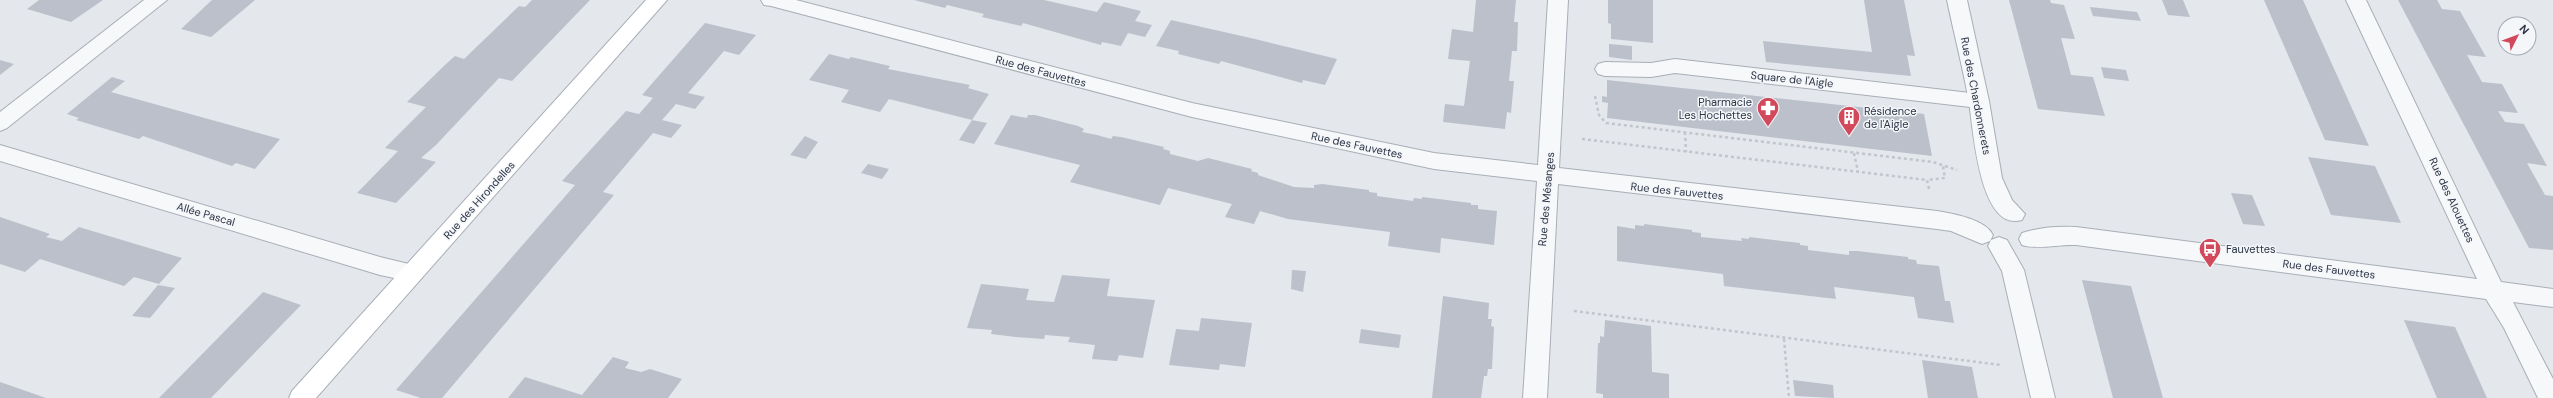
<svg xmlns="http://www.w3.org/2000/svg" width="2553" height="398" viewBox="0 0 2553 398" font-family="'DM Sans',sans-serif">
<rect width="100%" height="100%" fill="#e4e7ec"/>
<path fill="#bbc0ca" d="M39,0H103L71,22L27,9Z
M212,0H255L211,37L181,29Z
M532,0H590L512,81L499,78L436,145L421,158L436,162L396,203L357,193L398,151L385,148L426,107L407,102L446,64L455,56L464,59L519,6L525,7Z
M914,0H1044L1097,12L1104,2L1141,11L1135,21L1152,25L1145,37L1128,33L1121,46L1102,42L1101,45L1023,23L1021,26L982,17L984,14L947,5L945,8Z
M1476,0H1516L1514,22H1518L1517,51H1512L1509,81H1514L1511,113L1507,112L1505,129L1443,122L1445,104L1464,106L1470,61L1448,59L1452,29L1473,32Z
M1608,0H1653V43L1611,39V24L1608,23Z
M1864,0H1904L1915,56L1907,55L1911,76L1766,62L1763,41L1872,52Z
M2009,0H2050L2051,3L2064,5L2075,39L2061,38L2071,75L2093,77L2105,116L2038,109Z
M2162,0H2183L2190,17L2168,15Z
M2264,0H2303L2369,146L2325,140Z
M2398,0H2437L2442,9L2460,11L2486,57L2467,55L2482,82L2502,84L2518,113L2498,111L2505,122L2524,124L2547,166L2527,163L2545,195L2553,196V250L2529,248Z
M2090,7L2137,12L2141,21L2093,16Z
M1171,20L1255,39L1337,59L1325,85L1303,80L1302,83L1221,61L1219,64L1178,54L1179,51L1156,46Z
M705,23L756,35L739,55L724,51L688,93L705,97L695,109L676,104L662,120L682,125L671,138L653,133L603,192L614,195L442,398H421L396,390L575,185L562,181L626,111L639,114L653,98L642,95Z
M1609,44L1632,46V60L1609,57Z
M829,54L849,59L851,57L890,66L888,69L970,85L968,88L989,94L972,120L889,99L880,112L841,102L849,90L809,80Z
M0,60L14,64L0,75Z
M2101,67L2126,70L2129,81L2104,78Z
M112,77L125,81L111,92L280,139L255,169L236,163L232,166L143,136L139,139L76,120L79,118L67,114Z
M1607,80L1924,114L1932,156L1607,118L1608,103L1602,102V96L1607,97Z
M1011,115L1027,118L1028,115H1035L1078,126L1084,129L1082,132L1097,135L1111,139L1113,136L1121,137L1164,147L1163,149L1170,151V154L1198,161L1208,158L1252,169L1251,171L1258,173V175L1294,187L1314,188V185L1322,184L1369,190V192L1377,193V196L1413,201L1414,198L1422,199V197L1471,203V205H1478V209L1497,211L1494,245L1441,238L1440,253L1388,246L1390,232L1288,219L1260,211L1254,224L1225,217L1232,204L1168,188L1160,205L1070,182L1080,165L994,144Z
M972,120L987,123L974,144L959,140Z
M805,136L818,142L806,159L790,155Z
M2308,157L2375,166L2401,223L2331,215Z
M868,164L889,169L882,179L861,173Z
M2231,193L2252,195L2265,226L2243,224Z
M0,217L50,234L46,237L62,241L79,227L182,258L159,284L134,277L124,286L40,259L25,272L0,264Z
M1644,224L1692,230V232L1701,233V237L1742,241L1741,238L1749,239V237L1800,243V245L1808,246V250L1849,255V251H1857L1908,257V259L1916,260L1917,264L1939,266L1945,301H1950L1954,323L1918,318L1914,297L1834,287L1836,299L1724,286L1723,274L1617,261V226L1635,229V225L1644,226Z
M1292,270L1306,271L1303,292L1291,289Z
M1062,275L1110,279L1107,296L1155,300L1143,358L1119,355L1117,361L1092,359L1095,345L1068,342L1070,337L1045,335L1044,339L1016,337L991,334L992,330L967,328L981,284L1029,289L1026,300L1054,302Z
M2082,280L2131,286L2163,398H2113Z
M158,285L175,288L150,318L132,316Z
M263,292L301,305L211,398H159Z
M1443,296L1489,303L1488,319H1492L1491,326L1494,327L1492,369H1488L1487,376H1484L1481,398H1432Z
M1201,318L1252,323L1245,367L1220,364L1219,370L1169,365L1176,329L1199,331Z
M1605,320L1651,326L1652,372L1669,374V398H1603V394L1596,393L1598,343H1600V336L1604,337Z
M2404,320L2455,327L2487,398H2437Z
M1361,329L1401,335L1399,348L1359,343Z
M613,357L629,362L625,368L641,372L650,369L682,379L668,398H508L525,377L582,395Z
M1922,360L1972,367L1978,398H1928Z
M1793,380L1833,385L1834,398L1795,396Z
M0,382L46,398H0Z"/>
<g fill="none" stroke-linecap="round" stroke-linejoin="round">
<g stroke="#a9aeb7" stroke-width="2">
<path id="lane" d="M1675,59L1979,94L1986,96L1989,101L1986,106L1979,108L1675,73L1651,77L1605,76L1598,74L1595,69L1598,64L1605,62L1651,63Z"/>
</g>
<g stroke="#a9aeb7" stroke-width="2">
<path id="street" d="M144,0H167L7,128L0,131V112Z
M761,0H796L1192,103L1434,153L1538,165L1548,0H1568L1559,168L1937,211C1954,214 1985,219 1993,235L1990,241L1982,244L1951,231L1937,229L1558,184L1547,398H1523L1537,181L1434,169L1192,117L771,6L764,5Z
M1947,0H1967L1989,101L2002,178L2012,200L2025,214L2022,220C1979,233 1973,127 1969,102C1963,68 1954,34 1947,0Z
M2346,0H2366L2501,282L2553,289V307L2513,302L2553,379V398H2538L2504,328L2486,299L2076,245C2060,244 2036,250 2022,245L2019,239L2022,233C2040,227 2058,226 2076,227L2477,279Z
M0,145L380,257L421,267L424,273L421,279L413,282L380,275L0,161Z
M1999,237L2007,240L2024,270L2055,398H2031L2002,271L1988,246L1991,240Z"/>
</g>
<g stroke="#a9aeb7" stroke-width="2">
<path id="secondary" d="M646,0H667L316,398H289L292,391Z"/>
</g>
<path stroke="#c2c5cb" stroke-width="2.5" stroke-dasharray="3 3" stroke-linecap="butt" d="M1595,96L1599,115L1606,123L1933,162L1957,170
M1685,132L1686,152
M1582,139L1927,180
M1854,153L1858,172
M1929,189L1927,180L1945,178L1943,166
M1574,311L2001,365
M1784,339L1789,398"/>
<use href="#lane" fill="#f7f8fa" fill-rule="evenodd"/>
<use href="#street" fill="#f7f8fa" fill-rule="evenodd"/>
<use href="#secondary" fill="#fff" fill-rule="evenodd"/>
</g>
<defs>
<g id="pharmacy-pin" transform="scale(1.15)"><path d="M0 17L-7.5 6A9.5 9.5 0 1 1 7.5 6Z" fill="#d1495b" stroke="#f4f6f9"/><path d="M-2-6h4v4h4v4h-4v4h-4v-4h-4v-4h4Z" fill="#fff"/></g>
<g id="building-pin" transform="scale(1.15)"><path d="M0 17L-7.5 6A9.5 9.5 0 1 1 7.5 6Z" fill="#d1495b" stroke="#f4f6f9"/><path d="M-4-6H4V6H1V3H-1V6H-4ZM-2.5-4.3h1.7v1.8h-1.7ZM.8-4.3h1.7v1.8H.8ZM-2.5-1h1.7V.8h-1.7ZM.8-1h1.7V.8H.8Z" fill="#fff"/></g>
<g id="bus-pin" transform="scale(1.15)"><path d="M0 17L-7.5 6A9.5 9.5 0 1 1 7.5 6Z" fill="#d1495b" stroke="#f4f6f9"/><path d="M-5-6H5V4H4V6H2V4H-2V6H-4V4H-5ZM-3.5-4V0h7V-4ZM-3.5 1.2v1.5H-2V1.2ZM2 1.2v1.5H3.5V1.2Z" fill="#fff"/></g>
</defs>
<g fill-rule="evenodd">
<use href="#pharmacy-pin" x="1768" y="108"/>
<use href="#building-pin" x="1849" y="117"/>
<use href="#bus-pin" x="2210" y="249"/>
</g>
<g text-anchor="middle" stroke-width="3" stroke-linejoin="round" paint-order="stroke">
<g font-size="11" fill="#2b3445" stroke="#f4f6f9">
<text transform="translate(1041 71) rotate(15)" y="4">Rue des Fauvettes</text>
<text transform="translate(1792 79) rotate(6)" y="4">Square de l'Aigle</text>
<text transform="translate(1976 96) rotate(79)" y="4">Rue des Chardonnerets</text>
<text transform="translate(1357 145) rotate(12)" y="4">Rue des Fauvettes</text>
<text transform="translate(1677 191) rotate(6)" y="4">Rue des Fauvettes</text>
<text transform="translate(1546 199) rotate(-85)" y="4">Rue des Mésanges</text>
<text transform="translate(479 200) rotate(-48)" y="4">Rue des Hirondelles</text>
<text transform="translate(2452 200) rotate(65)" y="4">Rue des Alouettes</text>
<text transform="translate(206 214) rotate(16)" y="4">Allée Pascal</text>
<text transform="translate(2329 269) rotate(7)" y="4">Rue des Fauvettes</text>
</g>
<g font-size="11" fill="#2b3445" stroke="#f4f6f9" text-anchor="start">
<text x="1752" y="106" text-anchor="end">Pharmacie<tspan x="1752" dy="13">Les Hochettes</tspan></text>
<text x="1864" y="115">Résidence<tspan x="1864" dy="13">de l'Aigle</tspan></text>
<text x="2226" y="253">Fauvettes</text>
</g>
</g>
<g transform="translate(2517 36) rotate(48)"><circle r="19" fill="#f4f6f9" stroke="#a4a8b1"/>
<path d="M0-3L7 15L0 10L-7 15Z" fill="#d1495b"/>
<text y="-6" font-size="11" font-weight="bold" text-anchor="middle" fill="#2b3445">N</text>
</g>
</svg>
